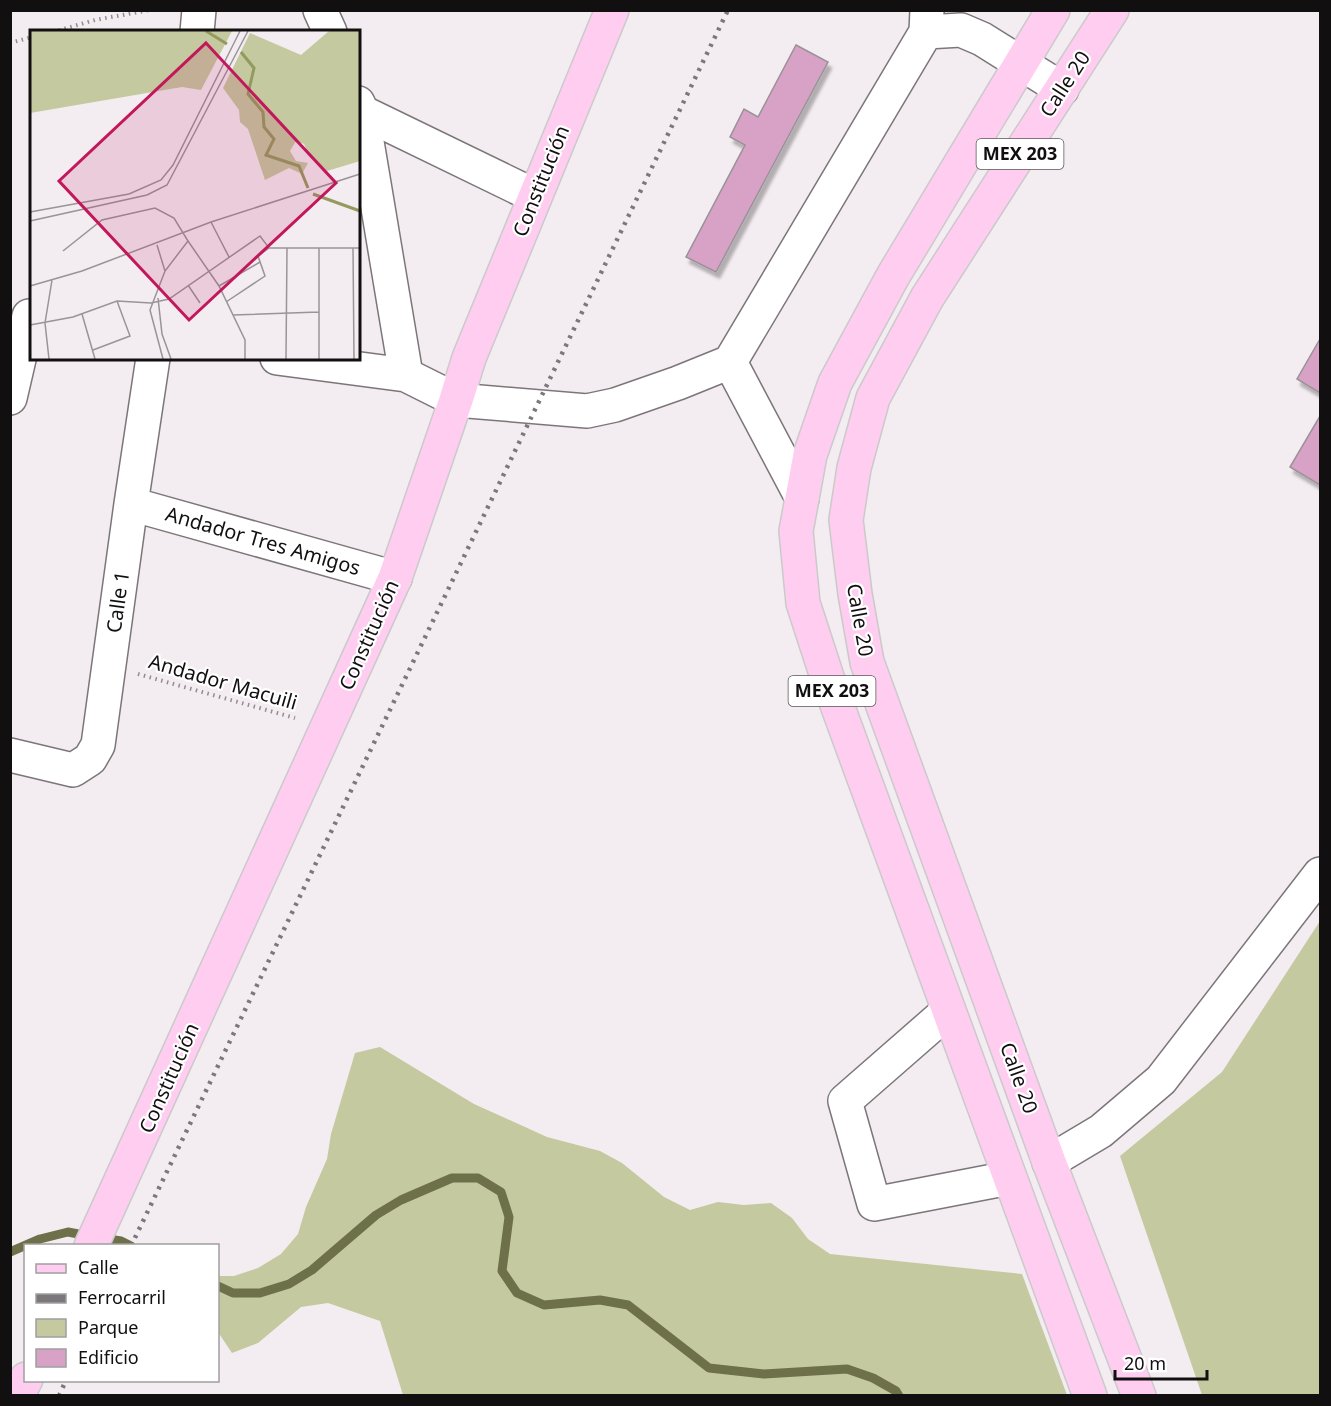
<svg xmlns="http://www.w3.org/2000/svg" width="1331" height="1406" viewBox="0 0 1331 1406" font-family="'Noto Sans',sans-serif">
<defs>
<filter id="shadow"><feDropShadow dx="3.5" dy="6" stdDeviation="1.5" flood-color="#0004"/></filter>
</defs>
<rect width="100%" height="100%" fill="#f3ecf0"/>
<path fill="#c4c9a0" d="M1320,921V1395H1202L1120,1156L1222,1072Z
M380,1047L474,1104L547,1137L600,1151L622,1163L664,1197L690,1210L718,1202L744,1205L771,1203L792,1218L808,1239L830,1254L1022,1274L1067,1395H403L380,1321L328,1303L301,1307L258,1343L232,1353L218,1332V1276H234L258,1268L281,1254L298,1234L306,1207L327,1159L331,1134L355,1053Z"/>
<g fill="none" stroke-linecap="round" stroke-linejoin="round">
<path stroke="#6d7048" stroke-width="9" d="M102,1238L121,1241L131,1246
M10,1252L40,1239L68,1232L89,1236
M218,1286L233,1293H260L289,1284L312,1270L376,1215L401,1200L452,1178H478L501,1192L509,1217L502,1271L517,1293L544,1305L600,1300L628,1305L709,1368L764,1374L847,1369L873,1378L896,1391L899,1396"/>
</g>
<path fill="#d8a1c6" stroke="#999296" stroke-width="1.5" filter="url(#shadow)" d="M796,45L828,62L716,272L686,257L745,145L730,137L744,109L758,117Z
M1320,339V393L1297,379Z
M1320,416V485L1290,467Z"/>
<g fill="none" stroke-linecap="round" stroke-linejoin="round">
<g stroke="#7c767a" stroke-width="36">
<path id="minor" d="M320,10L330,32
M197,32L199,10
M926,32L961,30L982,39L1062,89
M358,103L362,112L406,375L456,400L587,411L615,405L678,383L730,362L926,32L927,10
M362,112L535,196
M277,358L406,375
M730,362L802,498
M10,398L29,316
M131,504L395,578
M10,755L73,770L90,759L98,745L131,504L153,358
M948,1011L845,1101L874,1204L1009,1178
M1049,1162L1101,1131L1161,1080L1320,874"/>
</g>
<g stroke="#cbcacb" stroke-width="36">
<path id="major" d="M1053,10L893,276L835,383L810,455L796,531L803,603L828,680L1090,1396
M1112,10L927,298L873,398L854,468L846,520L855,594L867,662L1049,1162L1139,1396
M91,1246L395,578L456,400L469,358L612,10
M17,1396L26,1379"/>
</g>
<path stroke="#928d90" stroke-width="4" stroke-dasharray="1.5 4.5" stroke-linecap="butt" d="M53,32L95,20L150,10
M10,43L32,37
M138,674L295,718"/>
<use href="#minor" stroke="#fff" stroke-width="33"/>
<use href="#major" stroke="#fecdef" stroke-width="33"/>
<path stroke="#7c777a" stroke-width="4.5" stroke-dasharray="3 6" stroke-linecap="butt" d="M131,1246L728,10
M59,1396L66,1380"/>
</g>
<g text-anchor="middle" stroke-width="4.5" stroke-linejoin="round" paint-order="stroke">
<g fill="#fff" stroke="#595758" stroke-width="1.5">
<rect x="976.5" y="139" width="87" height="30" rx="4.5"/>
<rect x="788.5" y="676" width="87" height="30" rx="4.5"/>
</g>
<g font-size="18" font-weight="bold" fill="#120f11">
<text x="1020" y="160">MEX 203</text>
<text x="832" y="697">MEX 203</text>
</g>
<g font-size="20" fill="#120f11" stroke="#fff">
<text transform="translate(1065 84) rotate(-57)" y="7">Calle 20</text>
<text transform="translate(541 181) rotate(-68)" y="7">Constitución</text>
<text transform="translate(263 541) rotate(16)" y="7">Andador Tres Amigos</text>
<text transform="translate(118 602) rotate(-82)" y="7">Calle 1</text>
<text transform="translate(860 620) rotate(80)" y="7">Calle 20</text>
<text transform="translate(369 635) rotate(-66)" y="7">Constitución</text>
<text transform="translate(223 682) rotate(16)" y="7">Andador Macuili</text>
<text transform="translate(169 1078) rotate(-66)" y="7">Constitución</text>
<text transform="translate(1019 1078) rotate(70)" y="7">Calle 20</text>
</g>
</g>
<g transform="translate(30 30)">
<rect width="330" height="330" fill="#f3ecf0"/>
<path d="M0,1H202L171,60L152,57L0,83ZM299,1H330V131L297,141L280,127L274,114L266,111L260,121L266,131L278,133L272,144L259,138L235,150L218,99L210,92L209,80L193,58L220,3L271,25Z" fill="#c4c9a0"/>
<path fill="none" stroke="#949a5f" stroke-width="3" d="M176,1L197,14M211,22L224,38L218,64L233,82L234,97L244,109L236,125L269,136L278,158M283,164L330,181"/>
<path fill="none" stroke="#999497" stroke-width="1.5" d="M0,182L99,164L131,150L143,135L210,1M0,191L117,165L137,155L218,1M181,192L199,227M158,211L189,256L215,310V329M127,215L135,241M323,218L324,329M33,221L72,190L125,178L144,188L158,211L135,241L120,280L133,329M158,255L170,273M0,256L52,241L181,192L330,144M189,256L230,232M128,268L132,304L141,329M196,272L235,246L228,226L239,218M52,284L65,329M203,285L289,282M0,295L43,287L87,271L121,273L139,269L230,206L239,218H330M63,320L100,306L87,271M19,329L15,293L22,250M256,329L257,218M289,329V218"/>
<path fill="#c2185b" fill-opacity="0.15" stroke="#c2185b" stroke-width="3" d="M176,13L306,153L159,290L29,151Z"/>
<rect width="330" height="330" fill="none" stroke="#120f11" stroke-width="3"/>
</g>
<rect width="1331" height="1406" fill="none" stroke="#120f11" stroke-width="24"/>
<rect x="24" y="1244" width="195" height="138" fill="#ffffff" stroke="#a09fa0" stroke-width="1.5"/>
<rect x="36" y="1264" width="30" height="9" fill="#fecdef" stroke="#a09fa0" stroke-width="1.5"/>
<text x="78" y="1274" font-size="18" fill="#120f11">Calle</text>
<rect x="36" y="1294" width="30" height="9" fill="#7c777a" stroke="#a09fa0" stroke-width="1.5"/>
<text x="78" y="1304" font-size="18" fill="#120f11">Ferrocarril</text>
<rect x="36" y="1319" width="30" height="18" fill="#c4c9a0" stroke="#a09fa0" stroke-width="1.5"/>
<text x="78" y="1334" font-size="18" fill="#120f11">Parque</text>
<rect x="36" y="1349" width="30" height="18" fill="#d8a1c6" stroke="#a09fa0" stroke-width="1.5"/>
<text x="78" y="1364" font-size="18" fill="#120f11">Edificio</text>
<path d="M1115 1370v9h92v-9" fill="none" stroke="#120f11" stroke-width="3"/>
<text x="1124" y="1370" font-size="18" fill="#120f11" stroke="#ffffff" stroke-width="4.5" paint-order="stroke">20 m</text>
</svg>
